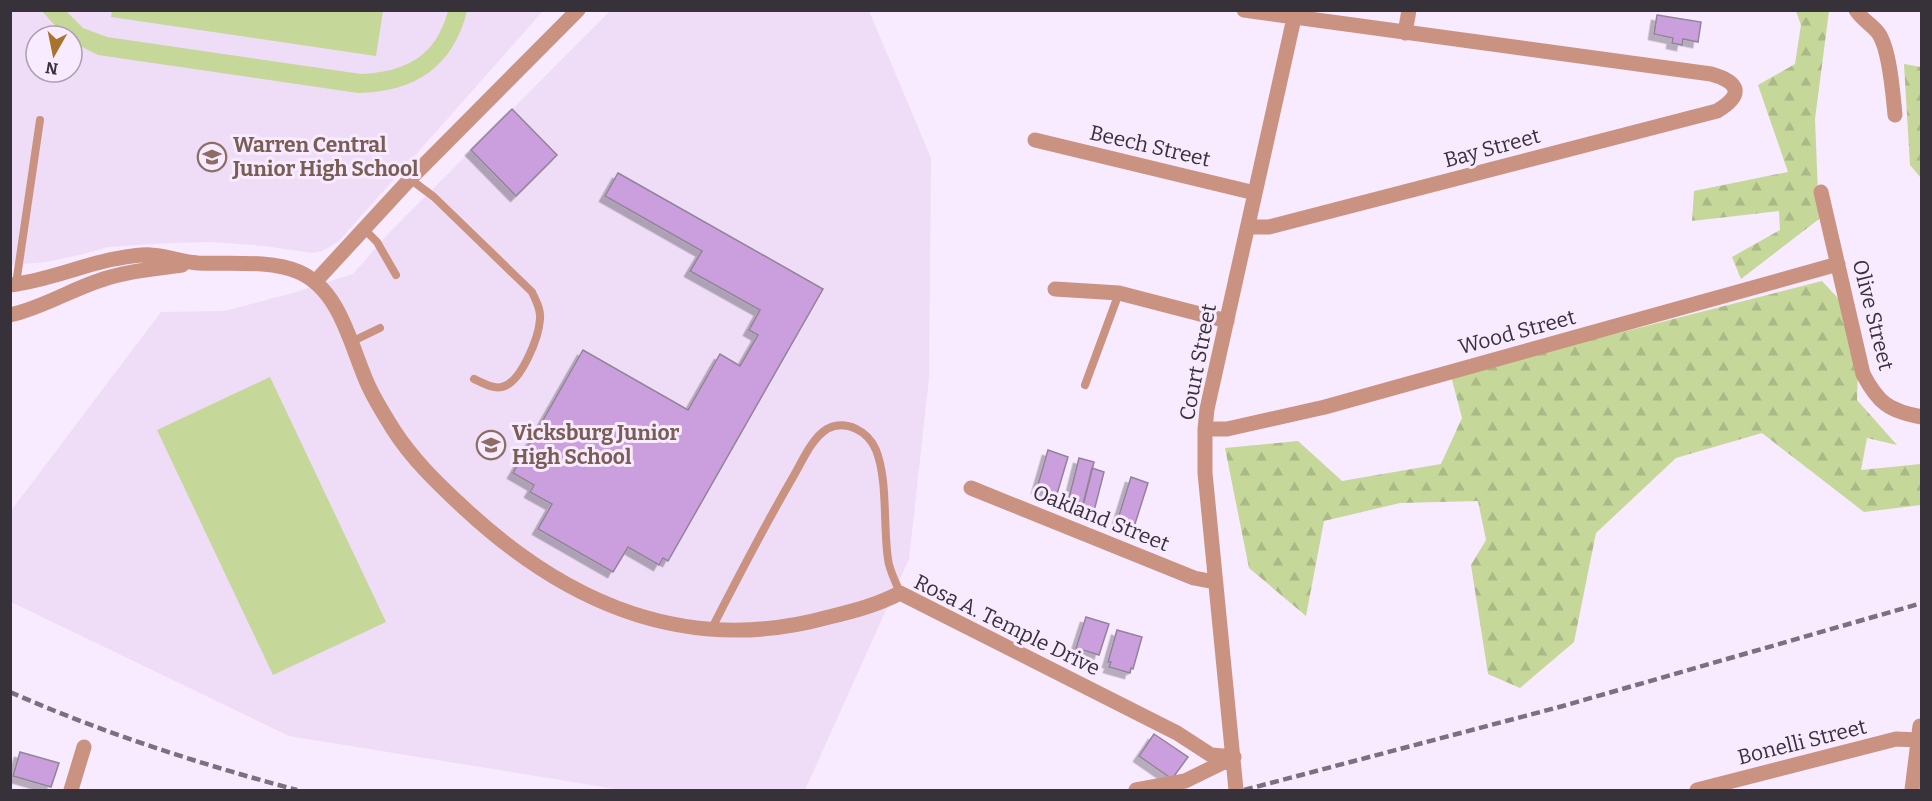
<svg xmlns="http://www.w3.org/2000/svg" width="1932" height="801" viewBox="0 0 1932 801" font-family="Bitter,serif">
<defs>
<pattern id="forest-firs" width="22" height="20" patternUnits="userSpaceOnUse" patternTransform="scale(1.5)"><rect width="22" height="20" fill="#c5d799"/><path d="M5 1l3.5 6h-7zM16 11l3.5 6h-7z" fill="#aab985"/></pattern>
<filter id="shadow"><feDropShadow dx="-5.5" dy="5.5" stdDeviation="0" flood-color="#0004"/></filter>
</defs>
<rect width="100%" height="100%" fill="#f8eaff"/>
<path fill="#efdcf7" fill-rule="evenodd" d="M11,11H543L339,241L322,251L313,253L264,246L213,242L168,243L108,247L79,255L46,262L11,265ZM36,36H72V72H36Z
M610,11H869L931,158L929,378L909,559L805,790H622L289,736L11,602L10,512L161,312L225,311L293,293L353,274L388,234Z"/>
<path fill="url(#forest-firs)" d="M1796,11H1829L1815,119L1819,219L1741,279L1732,257L1780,230L1779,211L1692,221L1694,191L1788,172L1758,85L1795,64L1801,25Z
M1904,64L1921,67V178L1910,165Z
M1822,281L1845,306L1859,340L1857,400L1897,445L1867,438L1861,470L1921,464V505L1864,512L1762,433L1676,458L1596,533L1574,642L1520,688L1488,674L1471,565L1486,540L1478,501L1400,503L1324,521L1306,616L1249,568L1225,448L1298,441L1342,481L1441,464L1462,418L1451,376Z"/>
<path fill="#c5d799" d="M112,10H383V11L376,56L111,17Z
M42,11H66L83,28L107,37L361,74C406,72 436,56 448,11H467C453,67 415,92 358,93L98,55L72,42V36H64Z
M270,377L386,622L273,675L157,430Z"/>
<path fill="#cb9ede" stroke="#918497" stroke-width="1.5" filter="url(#shadow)" d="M1657,15L1701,22L1698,42L1683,39L1682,45L1672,43L1673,38L1654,34Z
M512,109L557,155L516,196L471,150Z
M618,173L823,289L668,561L663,558L659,565L628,547L613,572L538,529L552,504L530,492L534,485L513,473L583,350L688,410L720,354L740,366L758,335L749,330L760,310L690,271L702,251L605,196Z
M1048,450L1068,457L1057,494L1037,488Z
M1079,458L1094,462L1083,506L1068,502Z
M1092,468L1104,472L1093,515L1081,512Z
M1131,477L1148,483L1133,530L1116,525Z
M1086,617L1109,624L1099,655L1076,648Z
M1117,630L1142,637L1133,669L1131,668L1130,673L1109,667L1111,662H1108Z
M1154,734L1188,757L1172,779L1139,756Z
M20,752L59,763L51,787L13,776Z"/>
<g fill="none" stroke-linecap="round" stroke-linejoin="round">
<path stroke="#ca9280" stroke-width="8" d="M410,179L434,197L532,292C536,301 541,309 540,319C539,337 521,383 502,387C492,389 483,383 474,379
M363,228L377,242L396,275
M16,284L40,120
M351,342L380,328
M1085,385L1119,293
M711,630C737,579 764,527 793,477C802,462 811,439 827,429C846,419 868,431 876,450C888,480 883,526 888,559C889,570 896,582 900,593"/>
<path stroke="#ca9280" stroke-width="15" d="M1244,10L1711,74C1740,82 1744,95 1717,111L1269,227H1248
M1856,10C1862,20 1874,26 1879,34C1890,51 1893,95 1895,115
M1405,33L1409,10
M1035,140L1255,193
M1821,192L1863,374C1878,403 1889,411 1922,417
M315,282L410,179L578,10
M10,285C46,281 79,266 114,259C125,257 140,254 151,255C167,256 182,262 198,263C229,264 271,260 299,272C342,291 351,349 369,387C376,402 385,416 393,429C412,459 438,484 464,508C568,605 688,656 829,617C854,611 877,605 900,593L1177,733L1211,755L1234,757
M1055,289L1119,293L1227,321
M10,315C42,308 70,290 101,280C127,271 155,269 182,265
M1205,429H1227L1325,407L1838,264
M971,488L1194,578L1215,582
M71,790L84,747
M1136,790L1185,781L1234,757
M1236,790L1205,473V429L1207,409L1294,18
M1697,790L1896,739L1918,740
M1912,790L1920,726"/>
<path stroke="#7a717e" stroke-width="4.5" stroke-dasharray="9 4.5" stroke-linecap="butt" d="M10,692C103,733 200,764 297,790
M1244,790L1563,706L1922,603"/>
</g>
<defs>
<g id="school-ring" transform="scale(1.5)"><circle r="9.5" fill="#f8eaff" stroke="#8d6e63" stroke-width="1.5"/><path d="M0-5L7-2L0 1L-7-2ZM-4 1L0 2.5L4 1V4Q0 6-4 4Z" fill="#8d6e63"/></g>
</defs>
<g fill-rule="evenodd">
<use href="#school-ring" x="212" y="157"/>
<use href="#school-ring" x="491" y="445"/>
</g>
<g text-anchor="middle" stroke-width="6" stroke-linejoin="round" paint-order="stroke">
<g font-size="21" font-weight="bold" fill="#785e54" stroke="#f8eaff" text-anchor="start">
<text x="233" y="152">Warren Central<tspan x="233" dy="24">Junior High School</tspan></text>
<text x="512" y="440">Vicksburg Junior<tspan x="512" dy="24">High School</tspan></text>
</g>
<g font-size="21" fill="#373139" stroke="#f8eaff">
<text transform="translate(1150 146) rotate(13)" y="7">Beech Street</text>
<text transform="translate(1492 148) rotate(-15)" y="7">Bay Street</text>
<text transform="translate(1873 315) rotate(76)" y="7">Olive Street</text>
<text transform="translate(1517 332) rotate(-15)" y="7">Wood Street</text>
<text transform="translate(1198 362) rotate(-79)" y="7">Court Street</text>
<text transform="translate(1101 518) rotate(22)" y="7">Oakland Street</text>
<text transform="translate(1007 625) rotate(26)" y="7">Rosa A. Temple Drive</text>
<text transform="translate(1802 742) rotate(-14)" y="7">Bonelli Street</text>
</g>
</g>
<rect width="1932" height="801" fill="none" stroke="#373139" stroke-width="24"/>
<g transform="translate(54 54) rotate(189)"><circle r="28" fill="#f8eaff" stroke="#aba0b0" stroke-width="1.5"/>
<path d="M0-4.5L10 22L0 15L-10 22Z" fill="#a8742d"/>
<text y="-9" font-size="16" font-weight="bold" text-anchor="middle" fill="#373139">N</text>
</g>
</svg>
